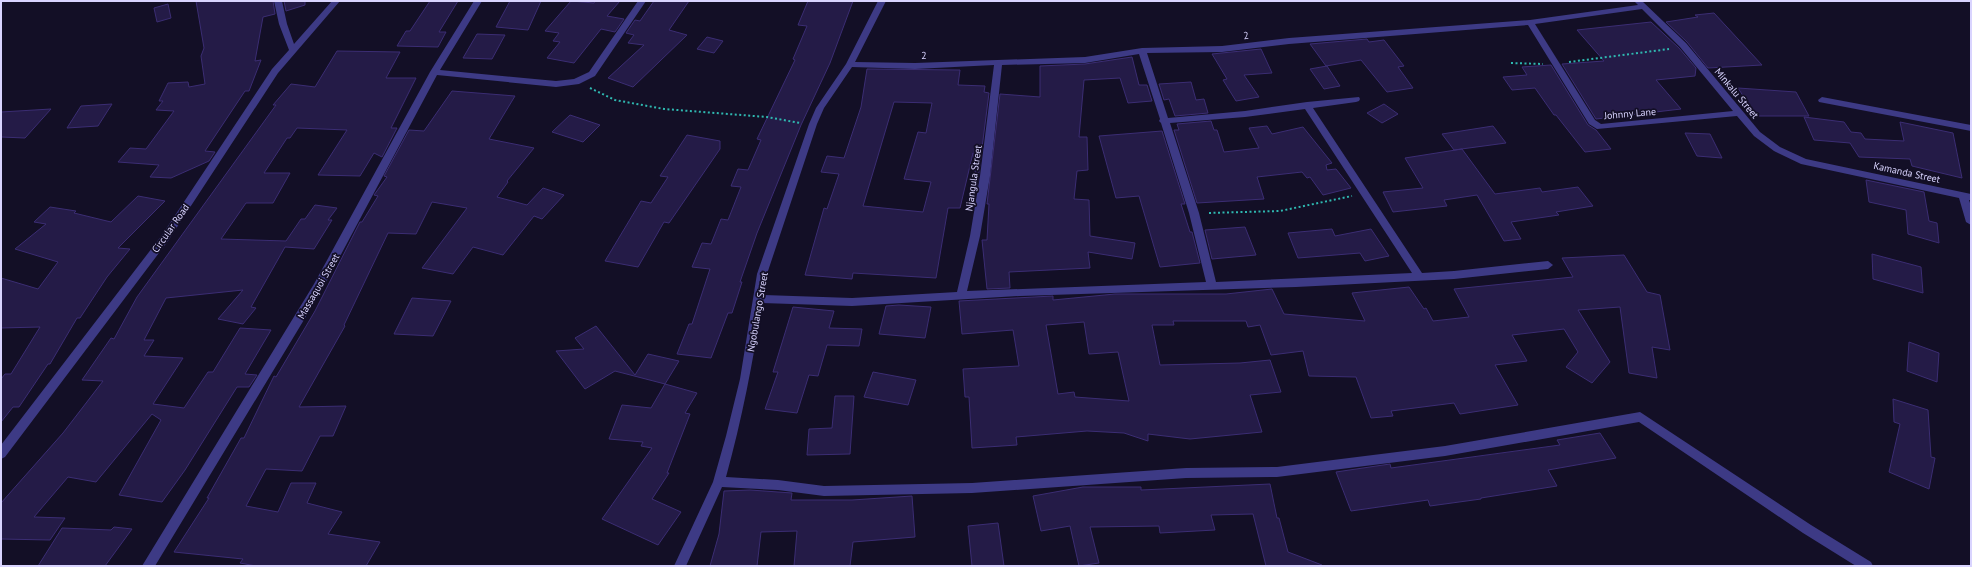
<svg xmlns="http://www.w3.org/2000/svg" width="1972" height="567" viewBox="0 0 1972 567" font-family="'PT Sans',sans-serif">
<rect width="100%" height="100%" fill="#130f26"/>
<path fill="#241b47" stroke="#3b2d73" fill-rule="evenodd" d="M196,1H273L275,14L263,17L255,61L261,60L249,91H245L205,151L215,152L209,161L171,178L150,177L159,165L118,162L130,148L146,149L174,111L156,110L163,101H159L168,83L188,82L189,87L205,84L201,56L204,48Z
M284,1H305V5L286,11Z
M430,1H458L439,32H446L438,47L397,46L406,31H410Z
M510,1H541L528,30L496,27Z
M571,1L594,3L595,1H620L607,16L624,19L615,32L601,29L574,63L547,58L560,42L553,41L559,33L545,31Z
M654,1H689L669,30L687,35L633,87L608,78L644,45L628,43L634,35L626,33L635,20L640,21Z
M808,1H853L830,63L801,125L757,233L740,282H742L732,313H728L711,358L677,354L689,324H692L710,269L692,267L702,243L711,244L721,219L728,220L741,187L731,186L738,169L748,170L761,140L757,139L795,60L793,59L807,26L798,25Z
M168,4L171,18L157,22L154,8Z
M1714,13L1762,65L1708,68L1687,42L1666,22L1698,17L1695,15Z
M1651,22L1679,48L1696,68L1695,76L1656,80L1681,109L1596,119L1562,64L1604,61L1577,30Z
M477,34L505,35L492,59L463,58Z
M707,37L723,41L714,53L697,49Z
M1367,39L1369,42L1384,40L1404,66L1398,67L1413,88L1387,92L1361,60L1326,66L1310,44Z
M1261,49L1272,73L1244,75L1259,97L1236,101L1223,80L1227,79L1212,54Z
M337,51L400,52L386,78H416L391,128H397L382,157L374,153L360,176L318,175L347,130L297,128L290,138H287L264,173H290L273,203H246L221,239L286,241L301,219H305L315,205L337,208L328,220H332L314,249L285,247L251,307L256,308L243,324L218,319L243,290L166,298L144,340H154L144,356L183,358L153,404L184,408L208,372H213L240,328L271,330L245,374L257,375L249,387H237L185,470L162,502L119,495L161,420L152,414L96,482L68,477L34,517L65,518L50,540L1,539V503L63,433L103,381L82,380L111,338L114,339L137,297L276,105H273L291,84L315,87Z
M1132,57L1139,85H1147L1152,101L1128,103L1120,78L1084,80L1079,137H1087L1088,170L1077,171L1074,199L1089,200L1090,236L1135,243L1132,259L1088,252L1090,268L1009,272L1010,288L987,289L982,240H987L989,204H987L1000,94L1040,97V66L1085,64Z
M1551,65L1588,125L1596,130L1611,149L1585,152L1556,115H1554L1535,88L1512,90L1503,77L1527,75L1522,67Z
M1327,66L1340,86L1324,89L1310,69Z
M867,69L960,70L958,85L985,86L984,92L989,93L977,187L973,153L960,208H948L936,278L853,273L852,279L805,275L824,208L827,209L839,174L821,172L827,156L844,158L861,107ZM894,102L932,103L926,133L918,132L904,179L931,182L923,212L863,206Z
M1191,82L1196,100L1204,99L1208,113L1175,116L1169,99L1164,100L1159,84Z
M1738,88L1796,92L1809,116H1756Z
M452,91L515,96L489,139L534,148L507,181L508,182L497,197L527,205L543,188L564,195L542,219L534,216L503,255L473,247L453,274L422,268L467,208L432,202L416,234L388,233L344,325L345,326L299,407L346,406L333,436H320L302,471L266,469L246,506L278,512L291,483H316L307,503L342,512L328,534L380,542L366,566H256L240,563L243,559L174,552L209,498H207L241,438H244L274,376L276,377L315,311L360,222H362L378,196L374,195L387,177L384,176L409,130L424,131Z
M112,104L98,126L67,128L81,106Z
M1384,104L1398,114L1382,123L1367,113Z
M51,109L25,138L1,137V112Z
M570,115L600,125L583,142L552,132Z
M1804,117L1844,122L1851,132L1861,133L1865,139L1904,141L1900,122L1953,133L1962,178L1912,166L1910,159L1859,157L1850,143L1814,140Z
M1211,121L1214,130H1217L1224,152L1259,148L1249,128L1267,126L1272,134L1303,127L1332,163L1326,165L1327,170L1336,169L1351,188L1323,195L1310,177L1307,178L1302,172L1257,177L1264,199L1197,203L1174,130H1179L1177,124Z
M1493,126L1506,143L1454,150L1442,134Z
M1162,131L1185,204H1181L1190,232H1192L1200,263L1160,267L1139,196L1116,198L1099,136Z
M1685,133L1710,134L1722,158L1697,156Z
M687,135L720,141V149L669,223L664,222L638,267L605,261L641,201L651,203L668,177L660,176Z
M1462,149L1495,194L1540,188L1542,192L1578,187L1593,206L1556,212L1559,215L1511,222L1521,239L1504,241L1477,195L1444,200L1447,206L1393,212L1383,192L1423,188L1405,158Z
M1866,180L1924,192L1929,221L1937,223L1939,243L1908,234L1906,210L1869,202Z
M138,196L165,201L118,248L130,249L107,277L80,318H77L50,364H48L19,407H13L1,422V379L5,374H11L40,327L1,328V278L38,289L58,262L15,249L46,224L34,222L50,207L76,211L74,213L111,222Z
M1245,227L1256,255L1212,259L1205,230Z
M1332,229L1335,236L1371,229L1389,256L1365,261L1360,253L1298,258L1288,233Z
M1872,254L1921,267L1923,293L1873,279Z
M1624,255L1647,292L1660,295L1670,350L1652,347L1657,378L1629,373L1620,307L1578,310L1610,362L1592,383L1566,367L1578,352L1564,329L1512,335L1527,361L1495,365L1518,405L1460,414L1454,403L1391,411L1393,416L1371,418L1356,377L1309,376L1303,351L1271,355L1260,325L1248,327L1246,321H1173L1174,325H1152L1160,365L1240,363L1270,360L1281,392L1250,395L1262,432L1190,439L1148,434V441L1124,433L1087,431L1016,437L1017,445L972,448L969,397H965L963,369L1019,366L1013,330L962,334L959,301L1053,296V300L1115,294H1226L1272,289L1284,314L1365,321L1352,293L1409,287L1424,309L1426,308L1433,321L1469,317L1454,289L1573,277L1562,258ZM1084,322L1089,354L1118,352L1129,401L1075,397L1074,392L1058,394L1046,325Z
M412,298L451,301L433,336L394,334Z
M899,305L931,307L925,338L879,334L886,306Z
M793,307L834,311L829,328L862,329L859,346L827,345L818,376L809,375L797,413L765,409L778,372H773Z
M596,326L635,375L648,354L679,361L665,384L615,371L585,389L556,351L584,349L575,338Z
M1909,342L1939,353L1937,382L1907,371Z
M873,372L916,380L908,405L864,397Z
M665,384L697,393L685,413L690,414L667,473H669L652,499L681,512L658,545L602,519L652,448L641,446L643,442L609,439L622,405L651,408Z
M835,396H854L850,454L807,455L809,429L832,428Z
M1893,399L1928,410L1931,457L1935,458L1929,489L1889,472L1900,424L1894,422Z
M1600,433L1616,458L1548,470L1557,486L1481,498V499L1430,506L1428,500L1351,511L1336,472L1390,464L1391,468L1560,445L1557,440Z
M1270,484L1277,518H1279L1288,552L1322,565V566H1266L1253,514L1211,515L1215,530L1160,533L1159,526L1090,527L1099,563L1079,566L1070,526L1041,531L1033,496L1083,487H1141V490Z
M750,490L792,493L791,500H852L912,496L915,537L853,542L850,566H794L797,531L761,532L757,566H710L719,534L724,491Z
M998,523L1004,566H972L968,526Z
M114,527L132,529L105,566H38L62,528L111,530Z"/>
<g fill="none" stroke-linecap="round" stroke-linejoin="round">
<path stroke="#2fb8b0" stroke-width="2" stroke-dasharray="2 2.5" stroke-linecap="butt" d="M1569,62L1669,49
M1511,63L1543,64
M590,88L615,100L664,109L767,117L800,123
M1209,213L1280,211L1352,196"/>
<path fill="#3d3a85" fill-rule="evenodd" d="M274,1H282L287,24L294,44L332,1H340L278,73L168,241L5,457L1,459V445L162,235L272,69L289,50L279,24Z
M474,1H482L440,70L556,81L574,79L589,72L638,1H646L595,76L579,84L556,87L437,75L322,290L155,566H142L314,284L430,72Z
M878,1H886L855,62L915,63L1085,57L1142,48L1222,46L1289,38L1530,20L1638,5L1634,1H1642L1686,43L1760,132L1780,147L1806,159L1971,194V200H1969L1971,206V225L1966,222L1959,198L1801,164L1774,151L1754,136L1737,116L1597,129L1589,124L1528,25L1289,44L1222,52L1147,53L1168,118L1245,111L1307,102L1359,97L1360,99L1359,101L1356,102L1313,108L1422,273L1454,271L1548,261L1553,265L1548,269L1454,279L1296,287L1020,296L852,306L762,303C753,362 742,419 726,477L778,480L824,486L972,483L1186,468L1277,467L1445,446L1640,412L1811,525L1871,562L1873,566H1856L1803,533L1639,422L1445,456L1277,477L1186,478L972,493L824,496L778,490L722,487L686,566H674L713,482L726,436L740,379L757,274L809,124L816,108L846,64ZM1642,9L1680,47L1733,111L1601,124L1595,120L1535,24ZM1139,54L1160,119L1159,121L1161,123L1189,213L1206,282L967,291L980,236L990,176L1002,65L1085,63ZM994,65L980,176L970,236L957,292L852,298L764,295L767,274L817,124L824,108L852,67L915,69ZM1305,109L1412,273L1216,282L1199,213L1170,123L1245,117Z
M1822,97L1971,125V131L1819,102L1818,100Z"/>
</g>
<g text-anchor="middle" stroke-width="3.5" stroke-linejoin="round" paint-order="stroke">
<g font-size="10" fill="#d9d4ff" stroke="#130f26">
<text transform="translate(1246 35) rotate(-7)" y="4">2</text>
<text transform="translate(924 55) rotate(-1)" y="4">2</text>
<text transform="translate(1737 93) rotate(50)" y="4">Minkalu Street</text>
<text transform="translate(1630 113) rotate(-5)" y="4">Johnny Lane</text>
<text transform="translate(1907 172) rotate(12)" y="4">Kamanda Street</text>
<text transform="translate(973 178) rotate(-82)" y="4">Njangula Street</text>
<text transform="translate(170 228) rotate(-55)" y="4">Circular Road</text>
<text transform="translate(318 286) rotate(-60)" y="4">Massaquoi Street</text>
<text transform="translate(757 312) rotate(-80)" y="4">Ngobulango Street</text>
</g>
</g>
<rect width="1972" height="567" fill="none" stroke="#d9d4ff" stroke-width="4"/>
</svg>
